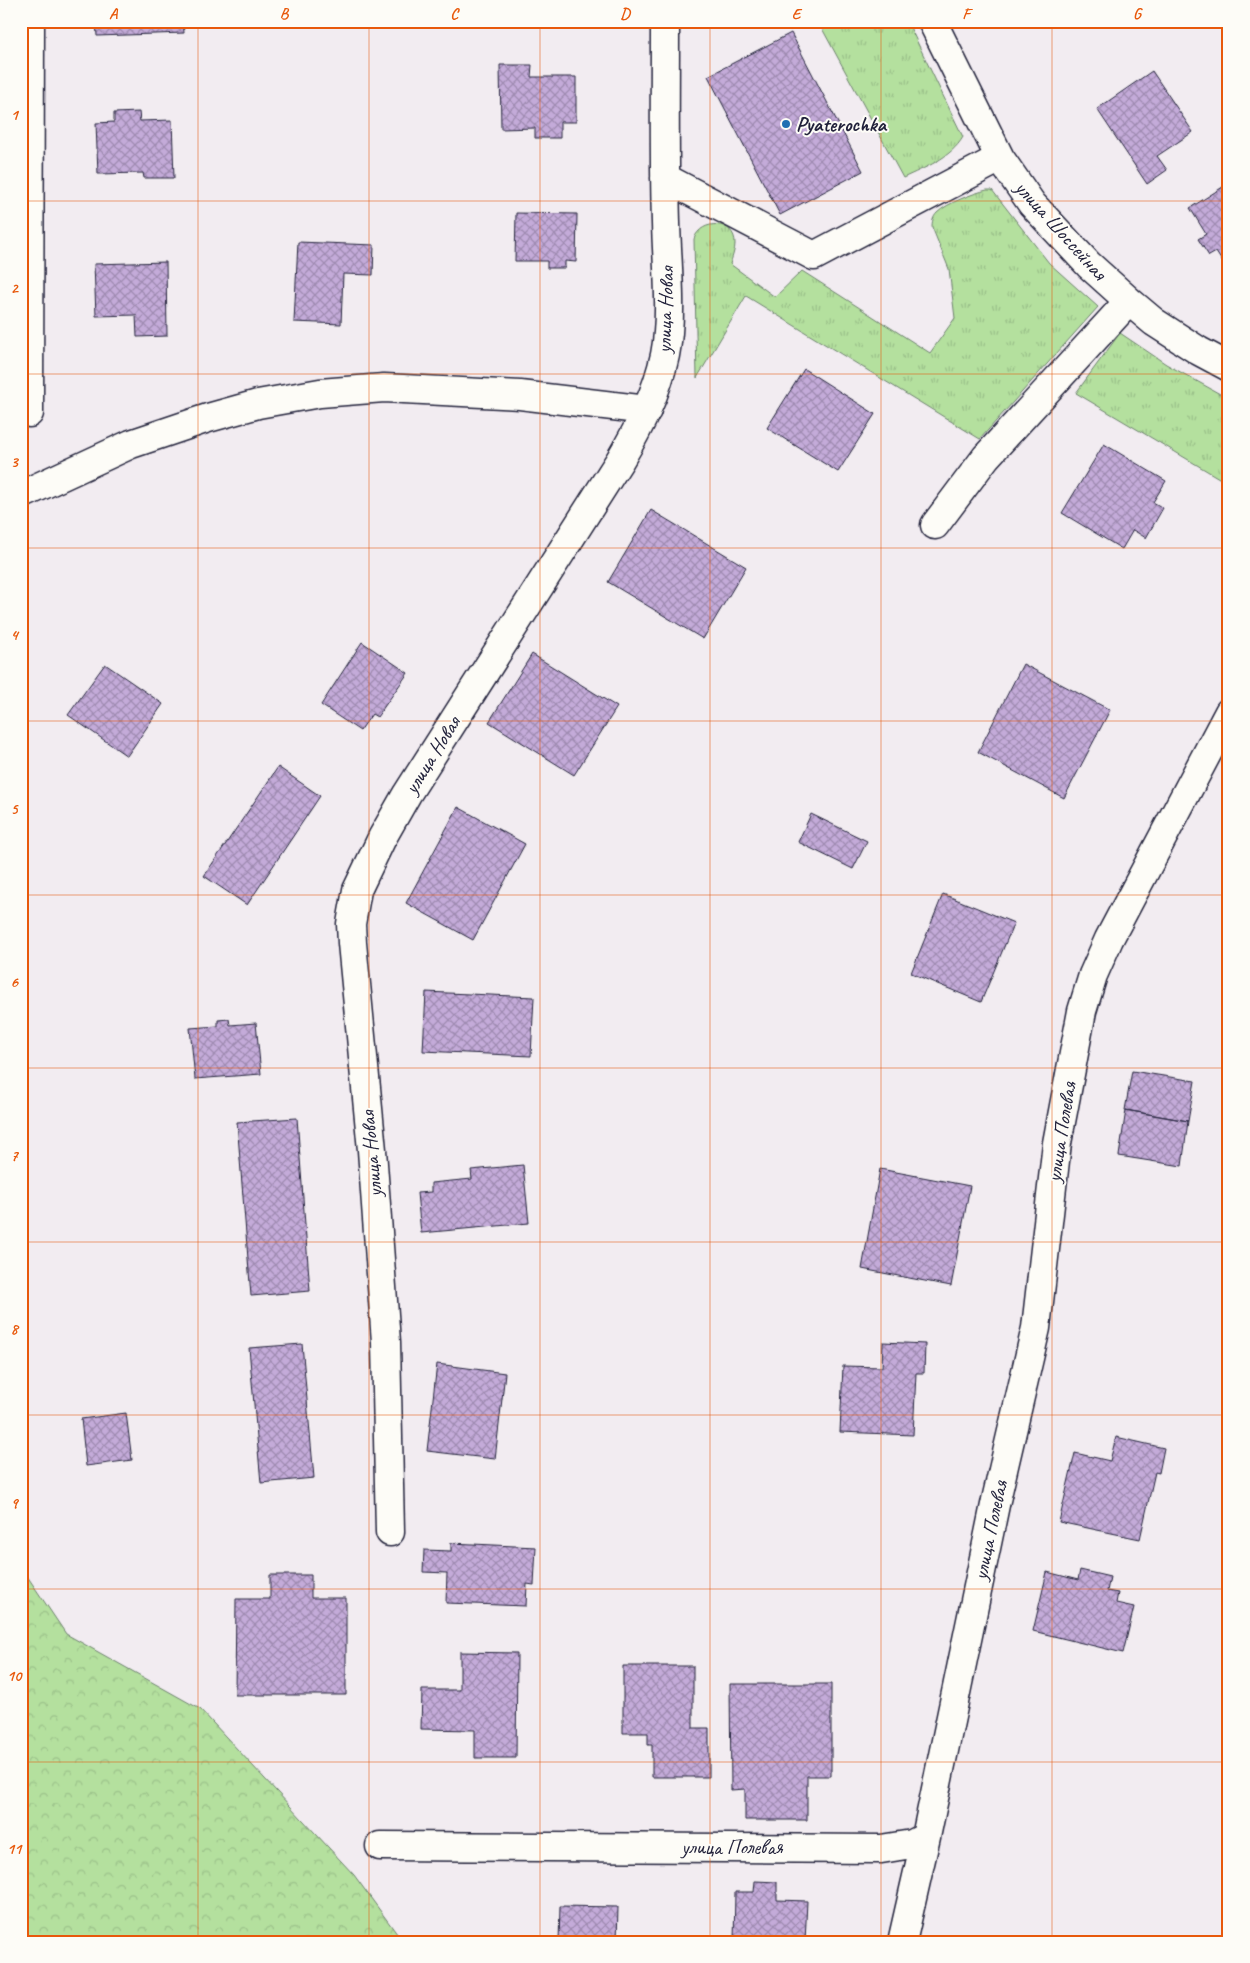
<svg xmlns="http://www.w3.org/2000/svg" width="1250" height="1963" viewBox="0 0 1250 1963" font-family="Caveat,sans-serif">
<defs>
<pattern id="grass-tufts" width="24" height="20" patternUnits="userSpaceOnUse" patternTransform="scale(1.25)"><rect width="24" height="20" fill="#b4e09e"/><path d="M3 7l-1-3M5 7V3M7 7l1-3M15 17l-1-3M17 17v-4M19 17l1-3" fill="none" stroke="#9ac089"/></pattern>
<pattern id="forest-crowns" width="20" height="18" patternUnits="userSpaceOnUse" patternTransform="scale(1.25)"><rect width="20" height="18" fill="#b4e09e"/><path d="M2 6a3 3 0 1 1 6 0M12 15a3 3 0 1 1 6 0" fill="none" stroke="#9ac089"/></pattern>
<pattern id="building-cross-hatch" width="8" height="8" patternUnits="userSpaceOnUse" patternTransform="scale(1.25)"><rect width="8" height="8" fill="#c4abd9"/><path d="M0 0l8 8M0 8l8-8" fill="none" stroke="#9f8bb1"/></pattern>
</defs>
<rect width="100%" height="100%" fill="#f2ecf1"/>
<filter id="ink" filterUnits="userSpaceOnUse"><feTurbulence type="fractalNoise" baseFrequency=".02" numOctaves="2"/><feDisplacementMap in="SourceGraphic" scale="10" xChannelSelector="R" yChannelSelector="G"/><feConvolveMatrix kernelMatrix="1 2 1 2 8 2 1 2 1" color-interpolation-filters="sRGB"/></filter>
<g filter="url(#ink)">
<path fill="url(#grass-tufts)" stroke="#6b816c" d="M818,21H907L963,137C951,158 924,168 903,178Z
M987,190H992L1049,263L1098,307L980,439L746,296L697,378L694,239C701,218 736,220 735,244C735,250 732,258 730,264L775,297L802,271L930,353L955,318L949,269L932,227C932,222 933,217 937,213C947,203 974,193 987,190Z
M1120,333L1166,364L1229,399V484L1076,393Z"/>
<path fill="url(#forest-crowns)" stroke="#6b816c" d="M21,1567L66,1634L200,1709L354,1875L403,1942H21Z"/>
<path fill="url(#building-cross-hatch)" stroke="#22223b" d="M96,21H183L184,33L97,36Z
M791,33L863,171L780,215L708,76Z
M500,65H532L531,77H576V122H560V138H535V128L501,129Z
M1152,71L1193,132L1157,156L1167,170L1147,184L1097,109Z
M139,112L140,121L172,120L174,178H144L143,173L98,174L96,123L114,122V113Z
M1229,183V272L1216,252L1209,256L1198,239L1206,234L1190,208Z
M516,213L577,214L576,262L565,261V268H547V261H515Z
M298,242L374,245L373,275L343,274L341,324L294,322Z
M166,262L167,336L137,337L136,315L96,316L94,264Z
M804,369L875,414L838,472L767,428Z
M1104,444L1166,481L1153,502L1163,508L1146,538L1133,530L1122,549L1062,513Z
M651,510L746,567L703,639L608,582Z
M362,642L408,673L377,717L372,714L360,731L321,705Z
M532,654L617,707L574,775L489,722Z
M105,664L163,704L127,756L68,715Z
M1023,664L1110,710L1064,798L978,752Z
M278,767L320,796L247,905L204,876Z
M458,807L525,844L473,940L406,903Z
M811,814L867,841L853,869L798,842Z
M943,894L1014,923L981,1002L911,973Z
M426,992L534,997L531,1056L423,1051Z
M229,1019L230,1025L256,1023L261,1074L195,1079L190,1028L218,1026V1020Z
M1132,1071L1195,1081L1188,1121L1125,1110Z
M1126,1110L1188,1121L1182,1166L1119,1156Z
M297,1118L310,1291L251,1296L237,1122Z
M523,1165L529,1223L421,1233L417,1193L431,1192V1183L472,1179L471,1170Z
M880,1169L970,1186L951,1286L862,1269Z
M883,1342L925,1344L924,1373H916L913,1435L840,1432L843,1366L882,1367Z
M302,1344L314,1478L261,1483L249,1348Z
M437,1364L505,1373L495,1459L427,1451Z
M126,1413L132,1460L86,1466L81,1419Z
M1116,1437L1164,1448L1159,1473L1155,1472L1140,1539L1059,1522L1075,1453L1110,1461Z
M451,1543L536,1547L534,1585L527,1584L526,1606L446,1603L447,1573L423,1572L424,1550L451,1551Z
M1080,1570L1110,1577L1107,1591L1118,1593L1116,1603L1134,1607L1123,1653L1033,1631L1047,1572L1078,1580Z
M270,1575H311V1598H346V1695H235L236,1599H270Z
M460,1652L517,1653L516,1758H475V1730L421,1729L422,1690H460Z
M623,1666H693V1728H709V1777H652V1745H648V1733H623Z
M730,1684H831V1776H807V1820H745V1789L731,1790Z
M755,1881L777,1882V1900L807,1901L805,1942H734L735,1892H754Z
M560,1906L618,1907L617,1942H629H559Z"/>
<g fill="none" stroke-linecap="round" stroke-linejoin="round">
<g stroke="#22223b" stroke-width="31">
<path id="minor" d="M932,21L1000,158L1032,204L1089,265L1129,301L1154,322L1199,351L1229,367
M665,178L814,256L1000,158
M29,413L30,21
M21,495L131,444L208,418L258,404L320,393L384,388L520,395L647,410
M935,525L986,457L1129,301
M390,1532L386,1342L372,1150L352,943L351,924L357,890L382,838L407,794L620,460C640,426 657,393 665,355C673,314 667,265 666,223C664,156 665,88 665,21
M380,1846L881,1849L912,1844L926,1837L996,1500L1036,1328L1057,1143L1082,1011L1093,975L1109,939L1229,712
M902,1942L926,1837"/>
</g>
<use href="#minor" stroke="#fdfcf7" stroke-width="28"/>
</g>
</g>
<path fill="none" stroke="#e8590c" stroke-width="1" stroke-opacity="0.55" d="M198,21V1942M369,21V1942M540,21V1942M710,21V1942M881,21V1942M1052,21V1942M21,201H1229M21,374H1229M21,548H1229M21,721H1229M21,895H1229M21,1068H1229M21,1242H1229M21,1415H1229M21,1589H1229M21,1762H1229"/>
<circle fill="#1f6fb2" stroke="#fdfcf7" stroke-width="2" cx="786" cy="124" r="5"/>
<g text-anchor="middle" stroke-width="4" stroke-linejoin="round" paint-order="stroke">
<g font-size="21" font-weight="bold" fill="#22223b" stroke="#fdfcf7" text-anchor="start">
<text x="796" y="131">Pyaterochka</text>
</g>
<g font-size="21" fill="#22223b" stroke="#fdfcf7">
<text transform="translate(1061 230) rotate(48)" y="7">улица Шоссейная</text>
<text transform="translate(665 310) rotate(-88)" y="7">улица Новая</text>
<text transform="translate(432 755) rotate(-58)" y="7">улица Новая</text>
<text transform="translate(1061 1132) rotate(-81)" y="7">улица Полевая</text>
<text transform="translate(371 1154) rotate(-95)" y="7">улица Новая</text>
<text transform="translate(990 1530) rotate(-78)" y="7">улица Полевая</text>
<text x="732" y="1854">улица Полевая</text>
</g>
</g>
<rect width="1250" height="1963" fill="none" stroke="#fdfcf7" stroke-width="55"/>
<rect x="28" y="28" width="1194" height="1908" fill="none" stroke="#e8590c" stroke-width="2"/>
<g font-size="16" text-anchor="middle" font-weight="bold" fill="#e8590c">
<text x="113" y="19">A</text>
<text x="284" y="19">B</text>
<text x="454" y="19">C</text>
<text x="625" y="19">D</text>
<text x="796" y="19">E</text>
<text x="966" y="19">F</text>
<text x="1137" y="19">G</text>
<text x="14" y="120">1</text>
<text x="14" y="293">2</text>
<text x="14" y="467">3</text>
<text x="14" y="640">4</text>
<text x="14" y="814">5</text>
<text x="14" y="987">6</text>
<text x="14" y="1161">7</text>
<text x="14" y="1334">8</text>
<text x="14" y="1508">9</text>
<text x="14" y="1681">10</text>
<text x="14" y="1854">11</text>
</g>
</svg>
